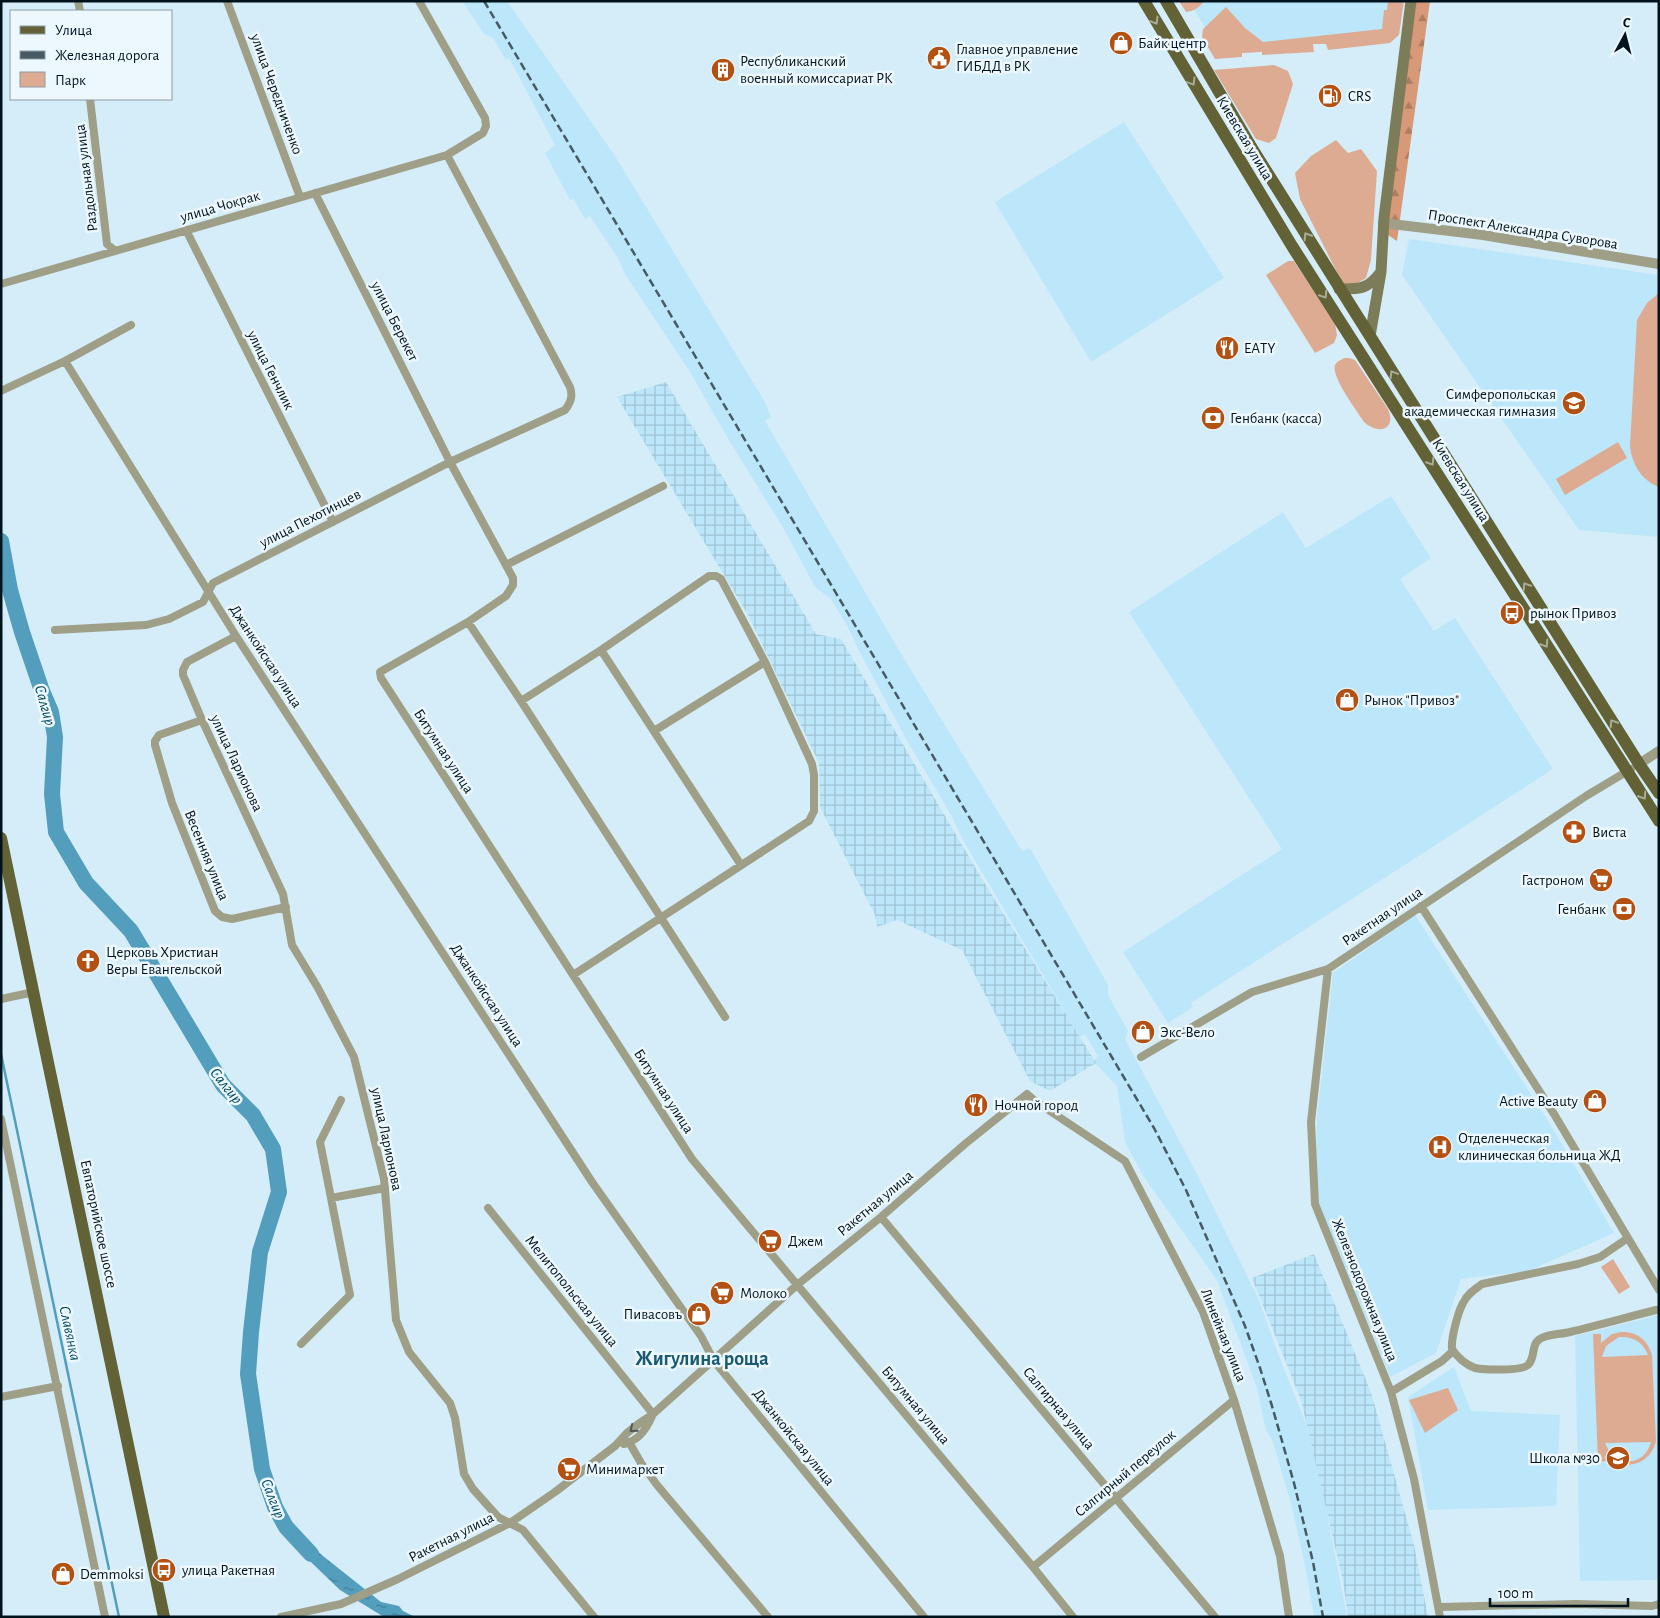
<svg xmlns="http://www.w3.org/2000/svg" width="1660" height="1618" viewBox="0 0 1660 1618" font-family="'Alegreya Sans',sans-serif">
<defs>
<pattern id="industrial-grid" width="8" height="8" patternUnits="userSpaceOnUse" patternTransform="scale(1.25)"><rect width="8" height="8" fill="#bce6f9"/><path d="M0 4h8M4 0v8" fill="none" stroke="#a0c4d5"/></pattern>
<pattern id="forest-firs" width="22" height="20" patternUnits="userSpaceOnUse" patternTransform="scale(1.25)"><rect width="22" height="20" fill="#d89979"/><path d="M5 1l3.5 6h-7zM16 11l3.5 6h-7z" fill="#ad7c63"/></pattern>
<pattern id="water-ripples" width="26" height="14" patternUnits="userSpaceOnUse" patternTransform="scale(1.25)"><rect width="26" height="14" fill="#539ebd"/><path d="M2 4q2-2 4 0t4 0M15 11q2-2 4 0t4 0" fill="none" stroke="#428099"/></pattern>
</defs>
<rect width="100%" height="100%" fill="#d5edf8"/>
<path fill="#bce6f9" d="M462,1H507L615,156L765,402L771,417L765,421L900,652L1022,851L1030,848L1108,985V995L1128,1031L1125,1039L1197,1174L1258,1298L1279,1356L1306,1424L1320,1477L1347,1617H1314L1306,1570L1292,1507L1273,1442L1266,1430L1257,1388L1217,1280L1144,1177L1125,1142L1117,1086L1093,1061L1098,1056L1085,1034L1080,1037L964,842L951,815L905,737L858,649L849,629L831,599L815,587L784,529L730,442L690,372L625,274L618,258L590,216L585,219L573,198L570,200L545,153L555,145L509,58L506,60L493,38L484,34Z
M1189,1H1394L1389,33L1219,51Z
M1124,122L1224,278L1091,362L995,202Z
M1409,239L1659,275V537L1579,530L1402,275Z
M1391,496L1431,558L1400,579L1434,631L1455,618L1553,769L1191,1003L1193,1007L1168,1023L1123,952L1282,849L1129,612L1283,512L1306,548Z
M1415,915L1547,1119L1614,1233L1528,1271L1461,1279L1436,1353L1390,1377L1319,1204L1316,1176L1317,1119L1333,973Z
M1659,1315V1580L1580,1581L1575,1336Z
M1454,1367L1471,1411L1560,1415L1556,1506L1428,1510L1408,1397Z"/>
<path fill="url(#industrial-grid)" d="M666,382L816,634L841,639L982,879L1096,1063L1050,1091L1030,1081L962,950L897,920L877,927L875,915L820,807L819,763L748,615L617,397Z
M1314,1254L1371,1392L1414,1545L1428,1617H1348L1343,1581L1301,1400L1252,1278Z"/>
<path fill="#ddab92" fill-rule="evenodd" d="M1179,1H1204C1199,8 1194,11 1186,12Z
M1388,1H1404L1399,35L1390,43L1328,50L1326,44H1313L1314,52L1262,55V52L1242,53V57L1215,59L1202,37L1203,29L1226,7L1245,28L1263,42L1382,29L1384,10H1387Z
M1274,65L1288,71L1293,84L1276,138L1269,143L1256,139L1214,70Z
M1336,140L1348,153L1361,149L1377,171L1371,260L1366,278L1356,284H1343L1300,199L1295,173L1311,156Z
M1288,261H1294L1335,324L1337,335L1334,343L1315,353L1266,275Z
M1659,293V487C1641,480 1632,464 1630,446L1637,320L1647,303Z
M1344,358H1349L1355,360L1388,409C1397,430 1378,435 1364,422C1357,411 1331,377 1335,365C1337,361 1341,360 1344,358Z
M1618,442L1627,458L1565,495L1556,479Z
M1613,1259L1630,1287L1619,1294L1601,1267Z
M1621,1332C1636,1331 1648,1340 1652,1355L1656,1441C1650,1466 1623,1472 1606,1455V1461L1598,1462L1593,1334H1601V1343L1612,1334ZM1619,1337C1633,1336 1643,1342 1648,1355L1602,1357L1606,1346ZM1651,1442C1644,1468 1615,1467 1605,1443Z
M1448,1388L1458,1410L1425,1433L1409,1400Z"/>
<path fill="url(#forest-firs)" d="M1414,1H1430L1397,241L1385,233Z"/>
<path fill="url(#water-ripples)" d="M304,1539L323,1556L381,1602L399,1606L403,1611L415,1617H384L340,1590L288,1540Z"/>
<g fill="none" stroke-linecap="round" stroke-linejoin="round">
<path stroke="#539ebd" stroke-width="2.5" d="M1,1054L119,1617"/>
<path stroke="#539ebd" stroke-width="16" d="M1,541L10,590L22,632L42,691L51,712L55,737L52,794L56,832L86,883L131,931L223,1085L253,1115L273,1149L279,1192L260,1252L251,1332L248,1374L262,1469L275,1507L286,1527L311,1554"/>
<path stroke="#9f9f88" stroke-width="8" d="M78,1L80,11
M227,1L300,197
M90,99L107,244L114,250
M315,193L450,462L513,578V585L506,596L468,622L380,672L381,678L692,1159L1033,1567L1073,1617
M186,230L333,522
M1,284L447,155L483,133L486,126L485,118L419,1
M65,361L236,636L592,1182L701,1336L714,1361L924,1617
M1,391L65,361L131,325
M506,565L663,486
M468,622L521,701L725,1017
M55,630L146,625L169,619L203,602L213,583L450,462L565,410C571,402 573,396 570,387L447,155
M236,636L187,662L183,670V675L202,720L283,894L292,945L318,988L354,1057L384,1179L396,1320L409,1352L450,1403L455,1418L464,1474L473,1489L498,1517L523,1530L594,1617
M601,650L741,865
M521,701L601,650L709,576H716L721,579L765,662L812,764L814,775V811L809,821L573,975
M202,720L159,735L155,741V745L172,803L215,911L222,917L232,919L286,907
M654,731L765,662
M1421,906L1554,1114L1659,1290
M1328,969L1311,1122L1315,1204L1391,1392L1414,1479L1440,1617
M1,999L34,992
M1141,1057L1252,992L1328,969L1586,796L1631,769
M1,1119L105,1617
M331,1198L385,1188
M488,1208L653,1414
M881,1217L1215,1617
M1628,1238L1600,1257L1578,1264L1482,1284C1475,1289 1467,1294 1463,1303C1458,1312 1451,1338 1452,1349C1457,1357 1466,1365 1475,1368C1484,1370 1522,1371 1528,1365C1537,1356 1529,1342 1544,1337C1552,1334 1562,1334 1570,1332C1599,1325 1628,1317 1656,1310
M301,1344L350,1295L320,1142L341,1100
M1391,1392L1442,1361L1453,1351
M1,1397L58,1386
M629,1442L641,1463L657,1485L768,1617
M624,1444C640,1440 647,1428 653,1414
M1033,1567L1234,1400
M1439,1607L1576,1604L1652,1606L1659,1604
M281,1617L341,1604L398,1579L510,1523L555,1492L615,1446L627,1433L641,1422L653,1414L797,1285L881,1217L965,1144L1027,1094L1035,1101L1125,1161L1203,1312L1234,1400L1280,1556L1289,1617"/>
<path stroke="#9f9f88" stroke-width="10" d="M1383,223L1483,235L1659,264
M1639,764L1659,751"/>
<path stroke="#7c7c59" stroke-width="11" d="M1339,289C1359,289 1367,290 1380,273
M1370,336L1381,272L1384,218L1411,1"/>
<path stroke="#636237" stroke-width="12" d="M1144,1L1292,246L1659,821
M1166,1L1253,150L1639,764L1659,793
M1,838L164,1617"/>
<path stroke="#455a64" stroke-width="2.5" stroke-dasharray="8 4" stroke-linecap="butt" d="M484,1L1154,1128L1186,1190L1245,1326L1260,1368L1272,1406L1294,1483L1313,1562L1323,1617"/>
</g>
<defs><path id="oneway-chevron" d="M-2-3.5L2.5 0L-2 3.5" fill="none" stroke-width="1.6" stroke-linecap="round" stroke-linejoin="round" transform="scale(1.25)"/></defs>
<g stroke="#a8ad9a">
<use href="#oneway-chevron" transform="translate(1155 21) rotate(59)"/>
<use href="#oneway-chevron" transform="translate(1192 82) rotate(59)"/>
<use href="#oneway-chevron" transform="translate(1307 236) rotate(-122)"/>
<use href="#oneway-chevron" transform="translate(1324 295) rotate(57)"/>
<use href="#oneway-chevron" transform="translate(1393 374) rotate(-121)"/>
<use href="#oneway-chevron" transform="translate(1431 462) rotate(58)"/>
<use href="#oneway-chevron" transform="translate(1526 586) rotate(-122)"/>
<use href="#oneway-chevron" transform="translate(1545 644) rotate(58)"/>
<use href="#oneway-chevron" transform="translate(1613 723) rotate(-122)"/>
<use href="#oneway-chevron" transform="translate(1643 796) rotate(57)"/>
</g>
<use stroke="#505952" href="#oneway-chevron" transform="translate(633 1429) rotate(141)"/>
<defs>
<g id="shop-disc" transform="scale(1.25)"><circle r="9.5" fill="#b35113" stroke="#ecf8fe"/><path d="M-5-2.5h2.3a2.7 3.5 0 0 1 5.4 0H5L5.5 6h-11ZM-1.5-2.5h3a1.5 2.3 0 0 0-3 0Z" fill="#fff"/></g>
<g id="civic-disc" transform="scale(1.25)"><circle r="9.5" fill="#b35113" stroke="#ecf8fe"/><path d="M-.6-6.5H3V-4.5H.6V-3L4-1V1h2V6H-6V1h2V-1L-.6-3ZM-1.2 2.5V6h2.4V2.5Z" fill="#fff"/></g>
<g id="building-disc" transform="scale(1.25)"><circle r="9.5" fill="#b35113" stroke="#ecf8fe"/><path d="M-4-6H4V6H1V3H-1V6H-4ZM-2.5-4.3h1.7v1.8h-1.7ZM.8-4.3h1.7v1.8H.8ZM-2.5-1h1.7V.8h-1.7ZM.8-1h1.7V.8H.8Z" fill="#fff"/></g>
<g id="fuel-disc" transform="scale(1.25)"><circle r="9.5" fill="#b35113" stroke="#ecf8fe"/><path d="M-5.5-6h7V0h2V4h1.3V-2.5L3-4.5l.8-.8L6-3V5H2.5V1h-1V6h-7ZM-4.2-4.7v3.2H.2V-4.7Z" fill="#fff"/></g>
<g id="restaurant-disc" transform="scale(1.25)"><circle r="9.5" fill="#b35113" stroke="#ecf8fe"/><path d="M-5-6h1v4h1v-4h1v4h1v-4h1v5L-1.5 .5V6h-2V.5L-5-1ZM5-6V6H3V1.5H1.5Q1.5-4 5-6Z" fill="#fff"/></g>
<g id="school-disc" transform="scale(1.25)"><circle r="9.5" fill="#b35113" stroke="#ecf8fe"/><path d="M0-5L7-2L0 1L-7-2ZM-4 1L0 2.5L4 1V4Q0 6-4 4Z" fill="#fff"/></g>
<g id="bank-disc" transform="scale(1.25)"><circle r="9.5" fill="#b35113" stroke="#ecf8fe"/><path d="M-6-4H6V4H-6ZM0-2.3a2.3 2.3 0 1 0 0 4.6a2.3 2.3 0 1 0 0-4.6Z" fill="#fff"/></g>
<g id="bus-disc" transform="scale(1.25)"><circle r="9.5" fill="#b35113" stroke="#ecf8fe"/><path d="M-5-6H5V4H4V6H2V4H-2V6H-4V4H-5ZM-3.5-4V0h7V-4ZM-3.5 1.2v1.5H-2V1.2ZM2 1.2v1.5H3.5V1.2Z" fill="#fff"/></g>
<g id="pharmacy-disc" transform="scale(1.25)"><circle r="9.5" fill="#b35113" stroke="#ecf8fe"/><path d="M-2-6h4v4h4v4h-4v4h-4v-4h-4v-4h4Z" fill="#fff"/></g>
<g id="supermarket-disc" transform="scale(1.25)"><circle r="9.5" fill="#b35113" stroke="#ecf8fe"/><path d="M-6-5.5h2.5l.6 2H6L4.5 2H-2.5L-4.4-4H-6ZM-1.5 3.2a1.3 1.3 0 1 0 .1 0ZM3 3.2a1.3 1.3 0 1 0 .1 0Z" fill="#fff"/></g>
<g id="church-disc" transform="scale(1.25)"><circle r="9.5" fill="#b35113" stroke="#ecf8fe"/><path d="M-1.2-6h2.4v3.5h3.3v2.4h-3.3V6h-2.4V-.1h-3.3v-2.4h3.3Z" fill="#fff"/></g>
<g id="hospital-disc" transform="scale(1.25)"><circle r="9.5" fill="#b35113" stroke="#ecf8fe"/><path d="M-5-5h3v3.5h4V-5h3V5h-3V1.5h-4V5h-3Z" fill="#fff"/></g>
</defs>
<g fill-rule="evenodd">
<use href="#shop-disc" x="1121" y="43"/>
<use href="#civic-disc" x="939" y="58"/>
<use href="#building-disc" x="723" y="70"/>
<use href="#fuel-disc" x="1330" y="96"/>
<use href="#restaurant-disc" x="1227" y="348"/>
<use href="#school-disc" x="1574" y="403"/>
<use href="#bank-disc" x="1213" y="418"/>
<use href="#bus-disc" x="1512" y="613"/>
<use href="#shop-disc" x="1347" y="700"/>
<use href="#pharmacy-disc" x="1574" y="832"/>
<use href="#supermarket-disc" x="1601" y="880"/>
<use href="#bank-disc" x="1624" y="909"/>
<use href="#church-disc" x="88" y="961"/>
<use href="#shop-disc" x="1143" y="1032"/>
<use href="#shop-disc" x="1595" y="1101"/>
<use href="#restaurant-disc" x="976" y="1105"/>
<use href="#hospital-disc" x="1440" y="1147"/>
<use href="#supermarket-disc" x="770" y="1241"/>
<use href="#supermarket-disc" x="722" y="1293"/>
<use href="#shop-disc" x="699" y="1314"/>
<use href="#school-disc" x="1618" y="1458"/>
<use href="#supermarket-disc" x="569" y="1469"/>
<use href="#bus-disc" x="164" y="1570"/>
<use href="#shop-disc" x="63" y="1574"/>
</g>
<g text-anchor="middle" stroke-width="5" stroke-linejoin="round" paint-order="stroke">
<g font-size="15" fill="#00131d" stroke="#ecf8fe" text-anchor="start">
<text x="1138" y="48">Байк центр</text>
<text x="956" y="54">Главное управление<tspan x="956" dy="17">ГИБДД в РК</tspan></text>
<text x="740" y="66">Республиканский<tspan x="740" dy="17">военный комиссариат РК</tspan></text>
<text x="1348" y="101">CRS</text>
<text x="1244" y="353">EАTY</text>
<text x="1556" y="399" text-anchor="end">Симферопольская<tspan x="1556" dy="17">академическая гимназия</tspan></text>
<text x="1230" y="423">Генбанк (касса)</text>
<text x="1530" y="618">рынок Привоз</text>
<text x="1364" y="705">Рынок "Привоз"</text>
<text x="1592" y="837">Виста</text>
<text x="1584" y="885" text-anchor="end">Гастроном</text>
<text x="1606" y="914" text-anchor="end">Генбанк</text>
<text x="106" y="957">Церковь Христиан<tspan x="106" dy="17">Веры Евангельской</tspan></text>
<text x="1160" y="1037">Экс-Вело</text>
<text x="1578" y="1106" text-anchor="end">Active Beauty</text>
<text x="994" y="1110">Ночной город</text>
<text x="1458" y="1143">Отделенческая<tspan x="1458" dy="17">клиническая больница ЖД</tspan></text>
<text x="788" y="1246">Джем</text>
<text x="740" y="1298">Молоко</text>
<text x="682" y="1319" text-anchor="end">Пивасовъ</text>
<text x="1600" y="1463" text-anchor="end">Школа №30</text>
<text x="586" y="1474">Минимаркет</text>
<text x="182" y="1575">улица Ракетная</text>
<text x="80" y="1579">Demmoksi</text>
</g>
<g font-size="15" fill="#00131d" stroke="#ecf8fe">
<text transform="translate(277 94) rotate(70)" y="5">улица Чередниченко</text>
<text transform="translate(1245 138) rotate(59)" y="5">Киевская улица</text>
<text transform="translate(86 178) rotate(-97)" y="5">Раздольная улица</text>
<text transform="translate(220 206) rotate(-16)" y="5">улица Чокрак</text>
<text transform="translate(1523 229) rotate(9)" y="5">Проспект Александра Суворова</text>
<text transform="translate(395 321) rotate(63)" y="5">улица Берекет</text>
<text transform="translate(271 370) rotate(63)" y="5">улица Генчлик</text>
<text transform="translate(1461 480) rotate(58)" y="5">Киевская улица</text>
<text transform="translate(310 518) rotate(-27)" y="5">улица Пехотинцев</text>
<text transform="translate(266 656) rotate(57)" y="5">Джанкойская улица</text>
<text transform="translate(444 751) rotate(57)" y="5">Битумная улица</text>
<text transform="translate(237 763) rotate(65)" y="5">улица Ларионова</text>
<text transform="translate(207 855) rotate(68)" y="5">Весенняя улица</text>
<text transform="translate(1382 916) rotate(-34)" y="5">Ракетная улица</text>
<text transform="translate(487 995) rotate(57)" y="5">Джанкойская улица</text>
<text transform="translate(664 1091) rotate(57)" y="5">Битумная улица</text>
<text transform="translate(387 1139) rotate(78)" y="5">улица Ларионова</text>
<text transform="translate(875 1203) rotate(-40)" y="5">Ракетная улица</text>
<text transform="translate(99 1224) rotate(78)" y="5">Евпаторийское шоссе</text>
<text transform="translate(1365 1290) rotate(68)" y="5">Железнодорожная улица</text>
<text transform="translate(572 1291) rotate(51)" y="5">Мелитопольская улица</text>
<text transform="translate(1224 1335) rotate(68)" y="5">Линейная улица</text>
<text transform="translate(916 1405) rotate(50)" y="5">Битумная улица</text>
<text transform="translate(1059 1408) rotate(50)" y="5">Салгирная улица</text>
<text transform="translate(794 1437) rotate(51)" y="5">Джанкойская улица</text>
<text transform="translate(1125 1473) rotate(-40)" y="5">Салгирный переулок</text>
<text transform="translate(451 1537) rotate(-27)" y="5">Ракетная улица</text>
</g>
<g font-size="16" font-style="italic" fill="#05495f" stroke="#ecf8fe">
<text transform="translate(46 705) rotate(74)" y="6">Салгир</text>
<text transform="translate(227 1085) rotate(51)" y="6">Салгир</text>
<text transform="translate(71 1333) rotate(78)" y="6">Славянка</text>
<text transform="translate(274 1498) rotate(68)" y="6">Салгир</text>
</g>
<g font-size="20" font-weight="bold" fill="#1a5a72" stroke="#ecf8fe">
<text x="702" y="1365">Жигулина роща</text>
</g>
</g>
<rect width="1660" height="1618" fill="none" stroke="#00131d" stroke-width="5"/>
<rect x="10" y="10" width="162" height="90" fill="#ecf8fe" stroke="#8e9ca4"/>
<rect x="20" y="26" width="25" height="8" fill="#636237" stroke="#8e9ca4"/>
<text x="55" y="35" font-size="15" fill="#00131d">Улица</text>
<rect x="20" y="51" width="25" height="8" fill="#455a64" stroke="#8e9ca4"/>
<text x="55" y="60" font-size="15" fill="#00131d">Железная дорога</text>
<rect x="20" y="72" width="25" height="15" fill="#ddab92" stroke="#8e9ca4"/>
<text x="55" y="85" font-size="15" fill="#00131d">Парк</text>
<g transform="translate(1625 35) rotate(7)" stroke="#ecf8fe" stroke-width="4" paint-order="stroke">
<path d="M0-4L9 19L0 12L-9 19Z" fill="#00131d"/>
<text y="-8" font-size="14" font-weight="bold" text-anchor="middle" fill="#00131d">С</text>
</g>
<path d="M1490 1598v8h138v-8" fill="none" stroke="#00131d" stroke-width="2.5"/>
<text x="1498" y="1598" font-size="15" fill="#00131d" stroke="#ecf8fe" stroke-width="4" paint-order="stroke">100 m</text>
</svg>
